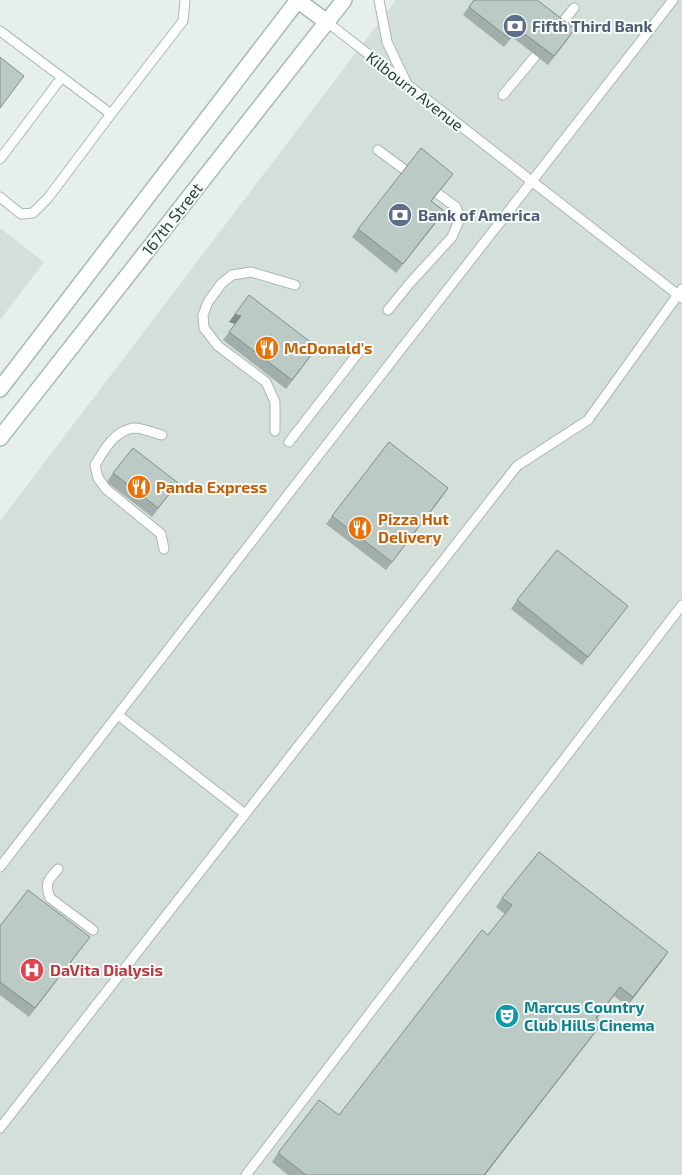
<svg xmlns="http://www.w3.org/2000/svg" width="682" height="1175" viewBox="0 0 682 1175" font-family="'Exo 2',sans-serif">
<rect width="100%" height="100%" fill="#e6efeb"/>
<path fill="#d4dfda" d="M396,0H682V1175H0V521Z
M0,228L44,262L0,320Z"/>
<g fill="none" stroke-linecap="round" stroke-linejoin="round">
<g stroke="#a8b8b2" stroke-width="11">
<path id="lane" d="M379,0L387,42L407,84
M327,22L682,298
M557,29L574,8
M0,31L111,114L183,21L185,0
M503,95L543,47
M378,150L413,176
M0,159L62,77
M0,197L21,214L33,213L48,198L111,114
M388,310L410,283L452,237L460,218L456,207L430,188
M275,431V402L266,382L218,346L204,328L203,315L208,302L221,284L232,275L251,272L295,285
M162,435C154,433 143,428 134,428C115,430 104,450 95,465L98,478L106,489L161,534L164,549
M289,442L362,348
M118,715L245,814
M0,867L314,461L673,0
M58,869C49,879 44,883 50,898L93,930
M0,1128L517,466L588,420L682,289
M246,1175L682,605"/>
</g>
<g stroke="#a8b8b2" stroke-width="18">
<path id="street" d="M297,0L327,22"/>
</g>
<g stroke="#a4bbb3" stroke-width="18">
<path id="secondary" d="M0,389L298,0
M0,438L344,0"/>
</g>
<use href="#lane" stroke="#fff" stroke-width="9"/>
<use href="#street" stroke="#fff" stroke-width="15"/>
<use href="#secondary" stroke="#fff" stroke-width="15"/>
</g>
<path fill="#a1aea9" d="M474,0L538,1L569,38L548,65L512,37L504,47L463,15Z
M453,174L432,201L438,220L396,273L352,237L358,229Z
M235,314L311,356L286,389L223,340L235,324L229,322Z
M113,473L178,483L152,517L107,482Z
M448,488L386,570L326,524L332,516Z
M517,600L622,614L582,665L511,609Z
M502,898L668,952L627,1006L614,996L597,1019L602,1023L596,1032L485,1175H288L272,1162L278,1153L339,1115L488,935L505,914L496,907Z
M0,926L90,937L29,1017L0,995Z"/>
<path fill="#838d89" d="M444,211L438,220L396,273L403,264Z
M235,314L241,316L235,324L229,322Z
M448,488L442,497L386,570L392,562Z
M668,952L662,961L627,1006L633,997Z
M602,1023L485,1175H484Z"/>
<path fill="#bbcac4" stroke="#838d89" d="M474,0H537L575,29L554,56L518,29L510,39L469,7Z
M0,57L24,76L0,108Z
M421,148L453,174L431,201L444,211L403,264L358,229Z
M249,295L317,347L292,380L229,332L241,316L235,314Z
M389,442L448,488L392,562L332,516Z
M133,448L178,483L158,508L113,473Z
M557,550L628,606L588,657L517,600Z
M539,852L668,952L633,997L620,987L596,1018L602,1023L484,1175H306L278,1153L319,1100L339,1115L482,930L488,935L512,905L502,898Z
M28,890L90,937L35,1008L0,982V926Z"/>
<defs>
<g id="bank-disc" transform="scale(1.25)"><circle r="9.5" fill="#5c6f8a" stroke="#f7fbf9"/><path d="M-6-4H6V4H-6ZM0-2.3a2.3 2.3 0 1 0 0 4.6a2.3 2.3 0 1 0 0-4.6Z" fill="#fff"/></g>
<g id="restaurant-disc" transform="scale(1.25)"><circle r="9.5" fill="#e8710a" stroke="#f7fbf9"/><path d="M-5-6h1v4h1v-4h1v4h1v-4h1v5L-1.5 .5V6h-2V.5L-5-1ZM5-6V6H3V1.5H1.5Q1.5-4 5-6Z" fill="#fff"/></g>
<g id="hospital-disc" transform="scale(1.25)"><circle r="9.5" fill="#e0444e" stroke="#f7fbf9"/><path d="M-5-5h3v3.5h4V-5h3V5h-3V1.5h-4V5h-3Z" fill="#fff"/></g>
<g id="theatre-disc" transform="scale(1.25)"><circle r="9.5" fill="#0f9aa8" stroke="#f7fbf9"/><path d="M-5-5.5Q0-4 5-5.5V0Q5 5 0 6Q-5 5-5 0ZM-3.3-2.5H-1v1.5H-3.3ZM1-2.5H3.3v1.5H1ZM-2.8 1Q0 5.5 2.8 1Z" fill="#fff"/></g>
</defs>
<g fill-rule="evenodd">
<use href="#bank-disc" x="515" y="26"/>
<use href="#bank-disc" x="400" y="215"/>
<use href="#restaurant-disc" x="267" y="348"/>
<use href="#restaurant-disc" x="139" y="487"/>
<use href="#restaurant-disc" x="360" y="528"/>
<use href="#hospital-disc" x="32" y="970"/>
<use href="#theatre-disc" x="507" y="1016"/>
</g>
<g text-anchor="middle" stroke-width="4" stroke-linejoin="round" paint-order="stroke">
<g font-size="16" font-weight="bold" fill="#4e5e75" stroke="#f7fbf9" text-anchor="start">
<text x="532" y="32">Fifth Third Bank</text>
<text x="418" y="221">Bank of America</text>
</g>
<g font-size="16" fill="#24423a" stroke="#f7fbf9">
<text transform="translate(415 91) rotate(38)" y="6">Kilbourn Avenue</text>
<text transform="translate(172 219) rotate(-52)" y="6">167th Street</text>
</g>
<g font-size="16" font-weight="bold" fill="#c56008" stroke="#f7fbf9" text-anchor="start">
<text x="284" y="354">McDonald's</text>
<text x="156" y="493">Panda Express</text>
<text x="378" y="525">Pizza Hut<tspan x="378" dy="18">Delivery</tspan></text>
</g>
<g font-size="16" font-weight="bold" fill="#be3a42" stroke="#f7fbf9" text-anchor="start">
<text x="50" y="976">DaVita Dialysis</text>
</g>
<g font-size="16" font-weight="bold" fill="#0d838f" stroke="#f7fbf9" text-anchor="start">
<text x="524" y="1013">Marcus Country<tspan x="524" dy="18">Club Hills Cinema</tspan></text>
</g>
</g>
</svg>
